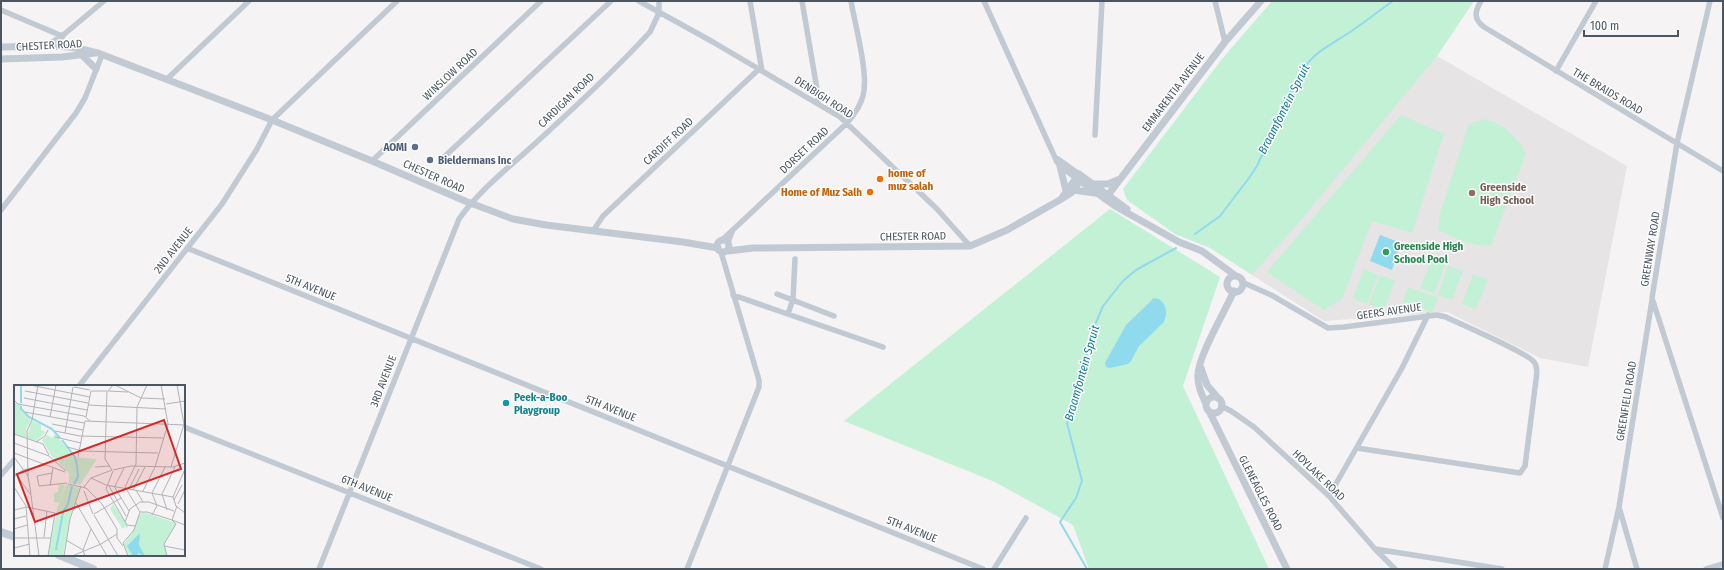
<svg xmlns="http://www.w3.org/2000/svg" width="1724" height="570" viewBox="0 0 1724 570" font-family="'Fira Sans Condensed',sans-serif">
<rect width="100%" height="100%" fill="#f5f3f3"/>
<path fill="#e6e4e5" d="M1437,56L1627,166L1588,367L1540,358L1447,312L1324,321L1252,275Z"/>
<path fill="#c3f1d5" d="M1272,1H1474L1437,56L1301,220L1252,275L1210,248L1175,234L1127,200L1123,189L1222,59Z
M1401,115L1444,134L1412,233L1372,221L1342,299L1324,310L1267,272Z
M1484,119C1504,124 1516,136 1526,153L1491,246C1471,246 1456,239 1438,230L1440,213L1469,124Z
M1110,209L1220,277L1183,386L1269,569H1089L1073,525L995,482L844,421Z
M1431,259L1445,265L1434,294L1420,288Z
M1448,266L1463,271L1452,300L1438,295Z
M1364,269L1378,275L1367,304L1353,298Z
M1473,274L1488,280L1476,309L1462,304Z
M1380,275L1395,280L1384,310L1369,304Z
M1408,287L1438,298L1432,312L1403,302Z"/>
<path fill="#90daee" d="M1380,235L1401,243L1392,270L1370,261Z
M1154,298C1166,299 1169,314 1163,323L1139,346L1131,361L1128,364L1110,368L1106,367L1105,363L1126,325Z"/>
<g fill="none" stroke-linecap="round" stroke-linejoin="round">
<path stroke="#90daee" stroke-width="2" d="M1195,234L1220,216L1249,178L1257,166L1298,77C1313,52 1324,49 1347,34C1363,24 1377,12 1393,1
M1087,569L1060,522L1076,498L1082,481L1067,423L1095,325L1103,306L1123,281L1136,270L1176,248"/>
<path stroke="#c1cad2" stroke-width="5.5" d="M639,1L713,42L840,117L937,209L970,246
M750,1L762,71
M802,1L818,95V104
M984,1L1057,162L1064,169L1076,178
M1215,1L1225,42
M1481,1C1475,11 1473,19 1484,27L1723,171
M1710,1L1677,143L1652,298L1723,518
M1,10L62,36L104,1
M1556,71L1596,1
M167,79L249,1
M1095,135L1102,1
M443,158L611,1
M1058,159L1079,174
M372,161L541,1
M1,210L76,113L85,98L102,55
M593,231L603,216L759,69
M721,241L847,123C854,115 860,107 863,96C869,74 855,25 851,1
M728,242L732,232
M187,248L983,569
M1242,282L1271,295L1328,328L1344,327L1437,315L1446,317C1460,324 1528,353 1534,362C1538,367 1537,374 1536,380L1525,466L1520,473L1357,448
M777,294L834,316
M733,295L883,347
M788,314L793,299L795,259
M79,386L222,204L257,149L272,120L397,1
M1221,406L1231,411L1254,427L1329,496L1375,549L1395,569
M184,427L541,569
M1,475L15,459
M1329,496L1402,368L1428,315
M1375,549L1502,569
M319,569L459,219C481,188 512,165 539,140C577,105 615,70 650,32L659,13V1
M687,569L759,387V380L721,252
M994,569L1026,518
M1605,569L1619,507
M1637,569L1619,507L1652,300
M1706,569L1723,564"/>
<path stroke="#c1cad2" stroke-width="7" d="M48,45L57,40L62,36
M1,47C33,47 66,43 98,53L272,120L372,161L465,201L513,219L546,225L683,242L718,248
M82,55L96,69
M1,59L62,57L95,53
M1060,166L1066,191
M1076,178L1115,206L1179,242L1202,251L1236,276
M1094,184H1108L1120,179
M1073,190L1095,193
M1063,196L1079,174L1127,209
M1105,199L1225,42L1261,1
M717 246a6 6 0 1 1 12 0a6 6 0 1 1-12 0Z
M728,251L753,248L970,246L1007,230L1058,201L1071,193L1083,177
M1227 284a8 8 0 1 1 16 0a8 8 0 1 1-16 0Z
M1201,368L1207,385L1218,398
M1206 405a8 8 0 1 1 16 0a8 8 0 1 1-16 0Z
M1206,404C1202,395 1197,385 1198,374C1199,355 1225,311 1234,291
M1209,411L1287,569"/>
<path stroke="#c1cbd6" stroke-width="8" d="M1,532L15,537
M59,555L93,569"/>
</g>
<g fill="#5c6f8a" stroke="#fff" stroke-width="1.5">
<circle cx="415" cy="147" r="4"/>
<circle cx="430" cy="160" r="4"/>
</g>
<g fill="#e8710a" stroke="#fff" stroke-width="1.5">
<circle cx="880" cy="179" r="4"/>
<circle cx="870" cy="192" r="4"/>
</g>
<circle fill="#8d6e63" stroke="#fff" stroke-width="1.5" cx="1472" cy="193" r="4"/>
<circle fill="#2e9e5b" stroke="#fff" stroke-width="1.5" cx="1386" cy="252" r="4"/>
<circle fill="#0f9aa8" stroke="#fff" stroke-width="1.5" cx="506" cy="403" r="4"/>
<g text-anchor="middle" stroke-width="3" stroke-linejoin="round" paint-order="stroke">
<g font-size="11" fill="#4a5661" stroke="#fff">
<text transform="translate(49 45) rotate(-3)" y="4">CHESTER ROAD</text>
<text transform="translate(450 74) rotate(-43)" y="4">WINSLOW ROAD</text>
<text transform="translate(1608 91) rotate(31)" y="4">THE BRAIDS ROAD</text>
<text transform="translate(1173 92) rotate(-53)" y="4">EMMARENTIA AVENUE</text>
<text transform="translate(824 97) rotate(33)" y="4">DENBIGH ROAD</text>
<text transform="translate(566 100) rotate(-44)" y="4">CARDIGAN ROAD</text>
<text transform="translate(668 141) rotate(-43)" y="4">CARDIFF ROAD</text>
<text transform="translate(804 150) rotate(-43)" y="4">DORSET ROAD</text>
<text transform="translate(434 176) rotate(24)" y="4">CHESTER ROAD</text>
<text transform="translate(913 236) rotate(-1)" y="4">CHESTER ROAD</text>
<text transform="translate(1650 249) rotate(-81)" y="4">GREENWAY ROAD</text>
<text transform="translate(173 250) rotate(-52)" y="4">2ND AVENUE</text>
<text transform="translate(311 287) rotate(22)" y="4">5TH AVENUE</text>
<text transform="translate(1389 311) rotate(-8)" y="4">GEERS AVENUE</text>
<text transform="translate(383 381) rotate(-69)" y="4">3RD AVENUE</text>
<text transform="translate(1626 401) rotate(-81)" y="4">GREENFIELD ROAD</text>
<text transform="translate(611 408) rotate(22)" y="4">5TH AVENUE</text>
<text transform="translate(1319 475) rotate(44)" y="4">HOYLAKE ROAD</text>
<text transform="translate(367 488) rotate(22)" y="4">6TH AVENUE</text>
<text transform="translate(1261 493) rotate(63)" y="4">GLENEAGLES ROAD</text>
<text transform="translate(912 529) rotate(22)" y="4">5TH AVENUE</text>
</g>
<g font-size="11" font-weight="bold" fill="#4e5e75" stroke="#fff" text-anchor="end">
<text x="407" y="151">AOMI</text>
<text x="438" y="164" text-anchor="start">Bieldermans Inc</text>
</g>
<g font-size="11" font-weight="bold" fill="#c56008" stroke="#fff" text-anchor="start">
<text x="888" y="177">home of<tspan x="888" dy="13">muz salah</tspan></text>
<text x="862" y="196" text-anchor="end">Home of Muz Salh</text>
</g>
<g font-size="11" font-weight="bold" fill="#785e54" stroke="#fff" text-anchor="start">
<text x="1480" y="191">Greenside<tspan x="1480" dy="13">High School</tspan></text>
</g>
<g font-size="11" font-weight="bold" fill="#27864d" stroke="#fff" text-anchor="start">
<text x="1394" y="250">Greenside High<tspan x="1394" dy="13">School Pool</tspan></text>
</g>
<g font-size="11" font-weight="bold" fill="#0d838f" stroke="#fff" text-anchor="start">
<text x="514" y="401">Peek-a-Boo<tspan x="514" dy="13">Playgroup</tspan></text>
</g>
<g font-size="12" font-style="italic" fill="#0c7c9b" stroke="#fff">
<text transform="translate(1284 109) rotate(-63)" y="4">Braamfontein Spruit</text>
<text transform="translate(1082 373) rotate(-74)" y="4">Braamfontein Spruit</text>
</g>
</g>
<g transform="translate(14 385)">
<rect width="171" height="171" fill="#f5f3f3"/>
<path d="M0,17L7,20V26L17,35L12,44V53L0,49ZM18,36L27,39V45L32,47L22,56L13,53ZM41,49L60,72L83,74L66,100L55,98V88L37,70L28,55L33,50L38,53ZM45,98L51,100L45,118L40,117V108L44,107ZM52,99L66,103L56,132L49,171H34L43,124ZM99,119L114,141L113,144L111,141L109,144L96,124ZM129,127L162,138L150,159L153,171H115L110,159L119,147L124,131Z" fill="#c3f1d5"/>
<path d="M126,148L125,160L131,171L124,168V171H119L113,161Z" fill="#90daee"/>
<path fill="none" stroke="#90daee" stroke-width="2" d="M7,18V0M7,21V24L15,32L38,44L46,53M48,55L61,72L63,81L64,92L60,99M42,165L49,127L54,119L58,101"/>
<path fill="none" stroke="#b1b4b9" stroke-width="1" d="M16,0L76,12M99,0L94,6L114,7M101,0L127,13L151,14M60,2L76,5M11,6L74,18M77,6H93M93,6L91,74L98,85M10,13L73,25M0,15L4,19L70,31L76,36M152,19L171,16M74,20L152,24M11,27L70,38M36,32L42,0M72,32L77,6M71,36L171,40M38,39L69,45M41,46L66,51L149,53M51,48L59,2M0,49L29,59L35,70M41,52L67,58M22,57L31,51L34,45M0,58L35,71M53,62L65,65M65,66L144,68M0,68L51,87M35,71L52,86M0,72L14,91L17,109M64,72L71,36M81,82L96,81M157,82L170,39L163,0M171,84L159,112L162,121L171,128M99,85L117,81L159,82L171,78M99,86L92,104L113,140L121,141M0,87L17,110L25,171M38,88L23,91L25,101L53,98M14,91L13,46L18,35L24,0M0,92L9,85L32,80M77,93L92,100L159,112M54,99L72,103L88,119L103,144V153L109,161M36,101L39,83M95,101L112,131M100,101L115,126M101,101L110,83M0,102L12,121L16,171M70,102L77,93L98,85M115,104L125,84M119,105L131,82M122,105L129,117M70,106L79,129M129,106L141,82L154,39L147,0M160,115L168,100M62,118L93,171M164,119L171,105M163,121L158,135L171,140M0,125L13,122L41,128L34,171M153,125L148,109L161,82M126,127L111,102L122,79L123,22L133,0M126,127H133L158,135L162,139L150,159L153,171M80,129L107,113M80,130L104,171M138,130L143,121L138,108L151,82M0,134L12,131M111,137L116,124L126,117H135L160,126M0,144L13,140M171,151V166M30,152L33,126M0,153H37M52,155L69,165L71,171M150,161L171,165M0,163L16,159M69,165L77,144M50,171L56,134L67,101M58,171L87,159L103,149M114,171L109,158L120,145L126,127"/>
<path fill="#d62828" fill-opacity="0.15" stroke="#d62828" stroke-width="2" d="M150,35L167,84L21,137L3,89Z"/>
<rect width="171" height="171" fill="none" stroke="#4a5661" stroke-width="2"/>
</g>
<rect width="1724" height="570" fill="none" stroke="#4a5661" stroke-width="4"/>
<path d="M1584 30v6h94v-6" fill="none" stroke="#4a5661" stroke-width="2"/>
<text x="1590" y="30" font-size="12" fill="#4a5661" stroke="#ffffff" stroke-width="3" paint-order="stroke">100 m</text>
</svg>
